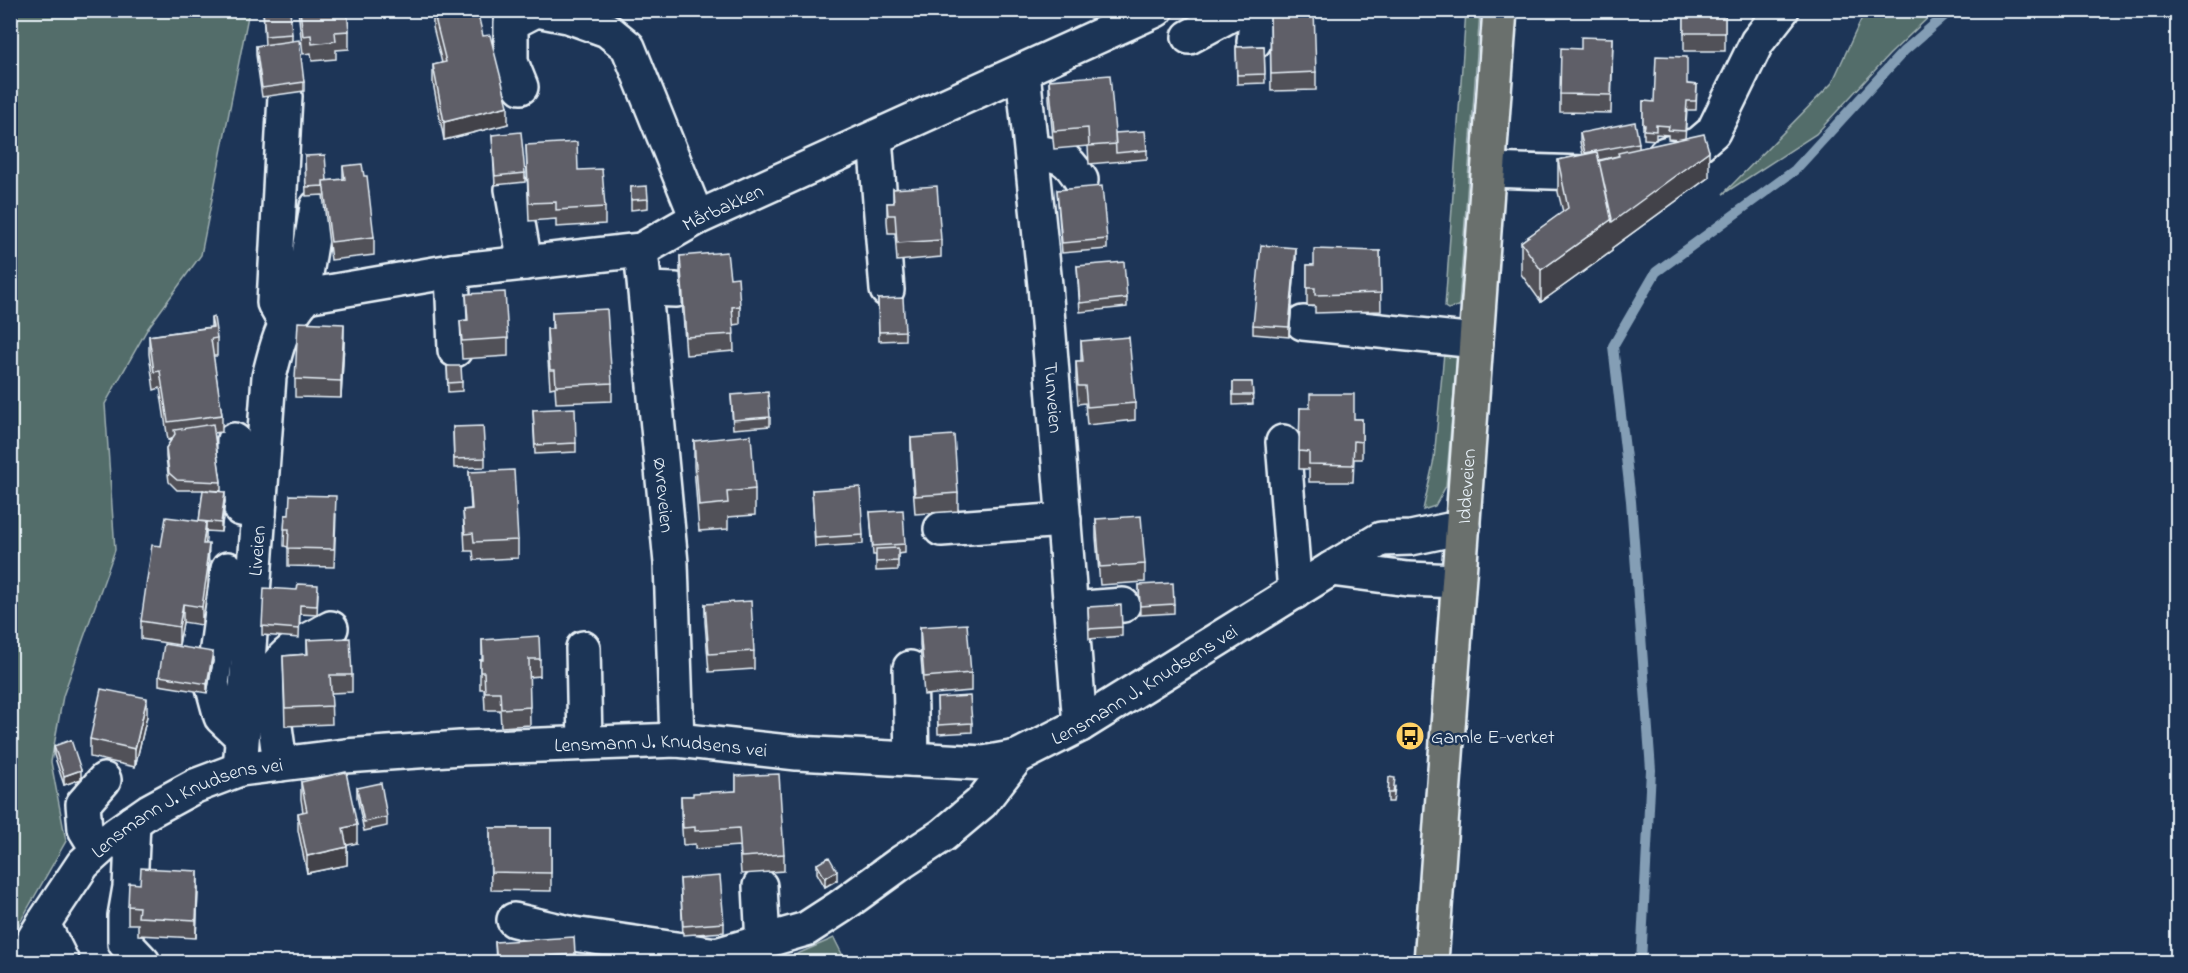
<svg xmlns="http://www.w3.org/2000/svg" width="2188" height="973" viewBox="0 0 2188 973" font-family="'Indie Flower',sans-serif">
<rect width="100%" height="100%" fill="#1d3557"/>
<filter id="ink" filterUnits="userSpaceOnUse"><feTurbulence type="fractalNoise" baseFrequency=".0167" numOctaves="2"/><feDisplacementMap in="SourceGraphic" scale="12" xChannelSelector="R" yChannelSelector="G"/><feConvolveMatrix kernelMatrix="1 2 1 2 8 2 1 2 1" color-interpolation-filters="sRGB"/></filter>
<g filter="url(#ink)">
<path fill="#536d6a" stroke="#9eafb1" stroke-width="1.5" d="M11,11H249L201,255L148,328L105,404L115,550L63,696L51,762L66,841L11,938Z
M1466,11H1480L1459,306L1448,309L1445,307Z
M1865,11H1935L1889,55L1816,134L1723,194L1832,83Z
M1449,351L1457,357L1446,486L1435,506L1423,510L1434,459L1444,353Z
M834,938L846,962H779Z"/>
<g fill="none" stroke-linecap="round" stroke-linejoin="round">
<path stroke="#849eb5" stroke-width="10" d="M1641,962L1651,770L1631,501L1613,346L1656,272L1795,170L1904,51L1951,10"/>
<g stroke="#e8f1f8" stroke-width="38">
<g id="minor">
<path d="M537,10L568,16L607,30L628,47L697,218"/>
<path d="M1189,37L1239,10"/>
<path d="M1254,42L1257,10"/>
<path id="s1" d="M1023,72L1045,285L1080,725"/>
<path d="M521,87L511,62V23L536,10"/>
<path d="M285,96L274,303L286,324"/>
<path d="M875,138L887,290"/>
<path d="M1032,152C1059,155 1066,155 1081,180"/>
<path d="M1665,154L1699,144L1713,132L1757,42L1782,10"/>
<path d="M1489,170L1584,173L1603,168"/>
<path d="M512,189L525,263"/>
<path id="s2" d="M641,250L671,563L677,740"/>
<path d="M452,271L455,350"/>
<path d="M645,289L676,290"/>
<path d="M306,296V274L317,207"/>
<path d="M1303,323L1476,341"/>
<path d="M234,440L235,493L241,509L259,513"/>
<path d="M1283,442L1295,592"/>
<path d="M941,529L1064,520"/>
<path d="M228,569L212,684L221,717L242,737"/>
<path d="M1458,581L1408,579L1331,569L1381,539L1411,538L1463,527"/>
<path d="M1071,609L1123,605"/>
<path d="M583,648L585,743"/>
<path d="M910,668L912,759"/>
<path d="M280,764C278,742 265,681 278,664C291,647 313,638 331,628"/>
<path id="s3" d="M240,769L269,377C278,341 281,325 306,296L452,271L641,250L697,218L1156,10"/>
<path d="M133,822L130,887L125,916V943L143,962"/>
<path d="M98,850L85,829L83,804L104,780"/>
<path d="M760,886L763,943"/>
<path d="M514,920L573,934L717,955"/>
<path d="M43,924L62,962"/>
<path id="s4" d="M20,962L43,924L83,864L116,834L149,811L195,786L240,769L345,756L461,748L677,740L797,753L984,763L1017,757L1080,725L1331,569"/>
<path d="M692,962L806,929L840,907L902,862L943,835L981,803L1017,757"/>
</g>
</g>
<g stroke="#e8f1f8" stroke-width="38">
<g id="major">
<path id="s5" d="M1431,962L1500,10"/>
</g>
</g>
<use href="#minor" stroke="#1d3557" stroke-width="33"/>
<use href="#major" stroke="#6a706d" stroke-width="33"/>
</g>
<path fill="#515159" stroke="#e8f1f8" stroke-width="1.5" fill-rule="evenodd" d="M263,10L292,34V41L304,82V91L262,97L256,55V46L265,45Z
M298,10H358L347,12L349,31V49L336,50V59L312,61L311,53L303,54Z
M433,10L483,36L508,124L444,140L433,83V65L442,63L433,27Z
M1270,10L1316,72V90L1271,91Z
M1684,10H1725V51H1684Z
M1613,38L1611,113L1560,112V94L1581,49Z
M1264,46L1265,83L1237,84L1236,47Z
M1049,80L1115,133L1147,150V159L1089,164L1088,146L1054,149L1049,98Z
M1687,84L1697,85L1696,110H1687L1685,139L1709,177L1612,248V251L1541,302L1521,274V242L1563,212L1558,192V160L1583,155L1580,142V133L1639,143V149L1679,140L1668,139V135L1656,134V140L1644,139V134H1643V101L1654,102ZM1618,156V157L1599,161V160Z
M492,135L525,173V182L495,185Z
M526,145L578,170L605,207V224L556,227V219L529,221Z
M305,156L327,181L343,179V166L374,237V255L331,260L323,195L306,196Z
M631,187L648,199V208L631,210Z
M893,189L941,240V257L897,261L895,233H888L887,221V203H893Z
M1057,190L1107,239V249L1062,253Z
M1380,251L1381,311L1315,313V306H1307V265H1314Z
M680,256L730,278L740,306V324L733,325L734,351L686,355L680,273Z
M1296,257L1289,337L1253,334V325Z
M1077,266L1127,298V307L1080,312Z
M466,294L508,338V356L462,359L460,321L467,320Z
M878,299L905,331V340L879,341Z
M552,312L612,383V401L556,403L555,387L550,388L547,346V329H552Z
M211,318L217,338V356H213L222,415V432L214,433L221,482V491L206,490L225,501L221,532L206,531L205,544L209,562L208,584L202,625L183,622L179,645L141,639V621L161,546L199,522L203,490H177L169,482L166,457V448L172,439L168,440L160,388L154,390L149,354V336L211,327Z
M1081,341L1135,403V420L1087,425L1085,403L1078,404L1076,379V361H1081Z
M344,342L341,398L295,397V379Z
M447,366L462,382V391L448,392Z
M1233,382H1252L1253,404L1233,405Z
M731,395L770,417V426L733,429Z
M1300,408L1354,419H1362V459H1354L1353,482H1309V469H1299Z
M533,410L576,443V452L535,454Z
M453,427L485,458V467L454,468Z
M911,438L958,493V511L915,514L911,456Z
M694,441L755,489V515L728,517V529L699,531L694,466Z
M469,472L518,540V558L474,560L473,551H465L463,510L471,509Z
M812,490L863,535V544L815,547Z
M870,512L905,544V553L898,554V570L876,571V555H873Z
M336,514L334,567L288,566V547L284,546L285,515Z
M1096,519L1145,564V582L1100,585L1096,537Z
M1139,585L1174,604V613L1140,615Z
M318,594L317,615L300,614L299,638L262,635V626Z
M705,604L754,651V669L709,672L705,622Z
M1088,607L1122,627V636L1089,639Z
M920,627L971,673V691L924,695L920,645Z
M307,640L352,675V692L331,693L332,724L285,726L283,656L307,654Z
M482,640L540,659V676L529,677L530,725L501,727L500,710H485L484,689H480V660H482Z
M213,661L207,693L159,685V676Z
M937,698L972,723V732L938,734Z
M147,716L135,767L90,757V739Z
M54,746L81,779L64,785L54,755Z
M736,776L784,854V871L741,874L739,846L695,849V844L683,845L681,814V796H693L736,791Z
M301,782L357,843L347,845V865L307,873L298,830V813L303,812L301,799Z
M1395,787L1393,802H1388V793Z
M357,788L387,817V826L364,831L357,797Z
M490,828H551V891L491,890Z
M817,864L837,880L825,887L817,873Z
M680,879L724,923V932L683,935Z
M198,889L196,938L138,935V924H128V906Z
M495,942L575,954V963H496Z"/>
<path fill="#424249" stroke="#e8f1f8" stroke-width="1.5" d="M508,106V124L444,140V122Z
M1709,151V177L1612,248V251L1541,302V270L1612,219Z
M1296,248V257L1289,337V327Z
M344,324V342L341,398V381Z
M225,492V501L221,532V523Z
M206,522V540L203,561V544Z
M209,544L208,584L202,625V607L206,566Z
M183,604V622L179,645V627Z
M213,652V661L207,693V684Z
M147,698V716L135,767V749Z
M81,770V779L64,785V776Z
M357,825V843L343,846V828Z
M347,847V865L307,873V856Z
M198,871V889L196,938V920Z
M837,871V880L825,887V878Z"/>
<path fill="#5e5e68" stroke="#e8f1f8" stroke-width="1.5" d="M263,10H290L292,34L265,36Z
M300,10H347L349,31L335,32L336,41L312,44L311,35L303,36Z
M433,10H477L483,36L490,35L508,106L444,122L433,65L446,62Z
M1270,10H1314L1316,72L1271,74Z
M1684,10H1725V33H1684Z
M1581,37L1613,38L1611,95L1560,94L1561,48L1581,49Z
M299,40L304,82L262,88L256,46Z
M1264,46L1265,74L1237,75L1236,47Z
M1656,56L1687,57V84L1697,85L1696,101H1687L1685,131L1668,130L1669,126L1656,125V131L1644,130L1645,125H1643V101L1654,102Z
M1110,75L1116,144L1089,146L1088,128L1054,131L1049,80Z
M1635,122L1639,143L1585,153L1580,133Z
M1145,131L1147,150L1116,153L1115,133Z
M521,132L525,173L495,176L492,135Z
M1704,134L1709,151L1612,222L1599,161L1619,156L1618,153Z
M577,142L578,170L602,169L605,207L556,210V202L529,203L526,145Z
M1597,152L1612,219L1541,270L1521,242L1568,208L1558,160Z
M325,155L327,181H323V186L306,187L305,156Z
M362,164L364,176H367L374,237L331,242L323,181L345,179L343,166Z
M647,186L648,199L631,200V187Z
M937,186L941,240L897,243L895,215H888L887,203H894L893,189Z
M1102,186L1107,239L1062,243L1057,190Z
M1261,245L1296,248L1289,327L1253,325Z
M1314,249L1380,251L1381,293L1315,295V288H1307V265H1314Z
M727,252L730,278L738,277L740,306L732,307L734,334L686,337L680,256Z
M1124,262L1127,298L1080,303L1077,266Z
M505,292L508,338L462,341L460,321L468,320L466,294Z
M903,298L905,331L879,332L878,299Z
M607,309L612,383L556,386L555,370H550L547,329H553L552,312Z
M214,317L217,338L211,339L222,415L168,422L160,371L154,372L149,336L213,327L211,318Z
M298,322L344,324L341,381L295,379Z
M1129,337L1135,403L1087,407L1085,386H1078L1076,361H1083L1081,341Z
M447,366H461L462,382L448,383Z
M1233,382H1252L1253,395H1233Z
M768,392L770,417L733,420L731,395Z
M1310,394H1354V419H1362V442L1354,441L1353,465L1309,464V452L1299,451L1300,408H1310Z
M575,408L576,443L535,445L533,410Z
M213,424L221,482L177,480L169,473L166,448L175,434L174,430Z
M483,426L485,458L454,459L453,427Z
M751,435L755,489L727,492L728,503L699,506L694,441Z
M954,435L958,493L915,496L911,438Z
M514,470L518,540L474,542L473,533L465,534L463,510L472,509L469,472Z
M860,487L863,535L815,538L812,490Z
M203,490L225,492L221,523L199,521Z
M290,495L336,496L334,549L288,548L289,529H284L285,515H289Z
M903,510L905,544L873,546L870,512Z
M1141,516L1145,564L1100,567L1096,519Z
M166,517L206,522L203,544H209L206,566H208L202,607L183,604L179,627L141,621L152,545L161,546Z
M898,548V561L876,562V549Z
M1173,583L1174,604L1140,606L1139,585Z
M298,584L318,585L317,606L300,605L299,629L262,626L264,588L297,590Z
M751,601L754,651L709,654L705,604Z
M1121,605L1122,627L1089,629L1088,607Z
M967,624L971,673L924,677L920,627Z
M539,636L540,659H529L530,707L501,709L500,692H485L484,672H480V660H483L482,640Z
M350,638L352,675H330L332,706L285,708L283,656L308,654L307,640Z
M164,644L213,652L207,684L159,676Z
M101,689L147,698L135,749L90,739Z
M970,696L972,723L938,725L937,698Z
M71,740L81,770L64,776L54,746Z
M346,772L357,825L343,828L347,847L307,856L298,813L307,811L301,782Z
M779,774L784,854L741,857L739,828L695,831V827L683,828L681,796H693V793L736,791V776Z
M1389,777L1395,778L1393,793H1388Z
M381,783L387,817L364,822L357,788Z
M490,828H551V873L491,872Z
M829,857L837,871L825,878L817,864Z
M141,868L198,871L196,920L138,917L139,907L128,906L129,883L140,884Z
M720,876L724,923L683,926L680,879Z
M574,937L575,954L550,956V963H497L495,942Z"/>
</g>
<defs>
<g id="bus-disc" transform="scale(1.5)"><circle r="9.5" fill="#ffd166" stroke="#1d3557"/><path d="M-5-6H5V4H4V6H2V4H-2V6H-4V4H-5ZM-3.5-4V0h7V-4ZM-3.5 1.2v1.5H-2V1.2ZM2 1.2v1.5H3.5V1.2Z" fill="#111"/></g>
</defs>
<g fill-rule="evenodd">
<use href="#bus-disc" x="1410" y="736"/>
</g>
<g text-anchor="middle" stroke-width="5" stroke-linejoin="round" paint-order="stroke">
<g font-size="20" fill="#e8f1f8" stroke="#1d3557">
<text dy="7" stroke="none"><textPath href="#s3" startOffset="914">Mårbakken</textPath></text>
<text dy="7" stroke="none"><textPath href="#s1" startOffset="327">Tunveien</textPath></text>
<text dy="7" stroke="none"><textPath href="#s5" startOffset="477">Iddeveien</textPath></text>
<text dy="7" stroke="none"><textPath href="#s2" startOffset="246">Øvreveien</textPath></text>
<text dy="7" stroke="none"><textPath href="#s3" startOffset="219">Liveien</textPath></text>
<text dy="7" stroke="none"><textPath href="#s4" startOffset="1228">Lensmann J. Knudsens vei</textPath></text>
<text dy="7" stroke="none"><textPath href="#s4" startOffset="724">Lensmann J. Knudsens vei</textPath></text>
<text dy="7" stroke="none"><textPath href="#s4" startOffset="238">Lensmann J. Knudsens vei</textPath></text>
</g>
<g font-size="20" fill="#e8f1f8" stroke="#1d3557" text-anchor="start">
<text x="1431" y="743">Gamle E-verket</text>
</g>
</g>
<rect width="2188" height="973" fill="none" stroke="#1d3557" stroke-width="36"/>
<rect x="18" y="18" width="2152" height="937" fill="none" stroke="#e8f1f8" stroke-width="2" filter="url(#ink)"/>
</svg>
